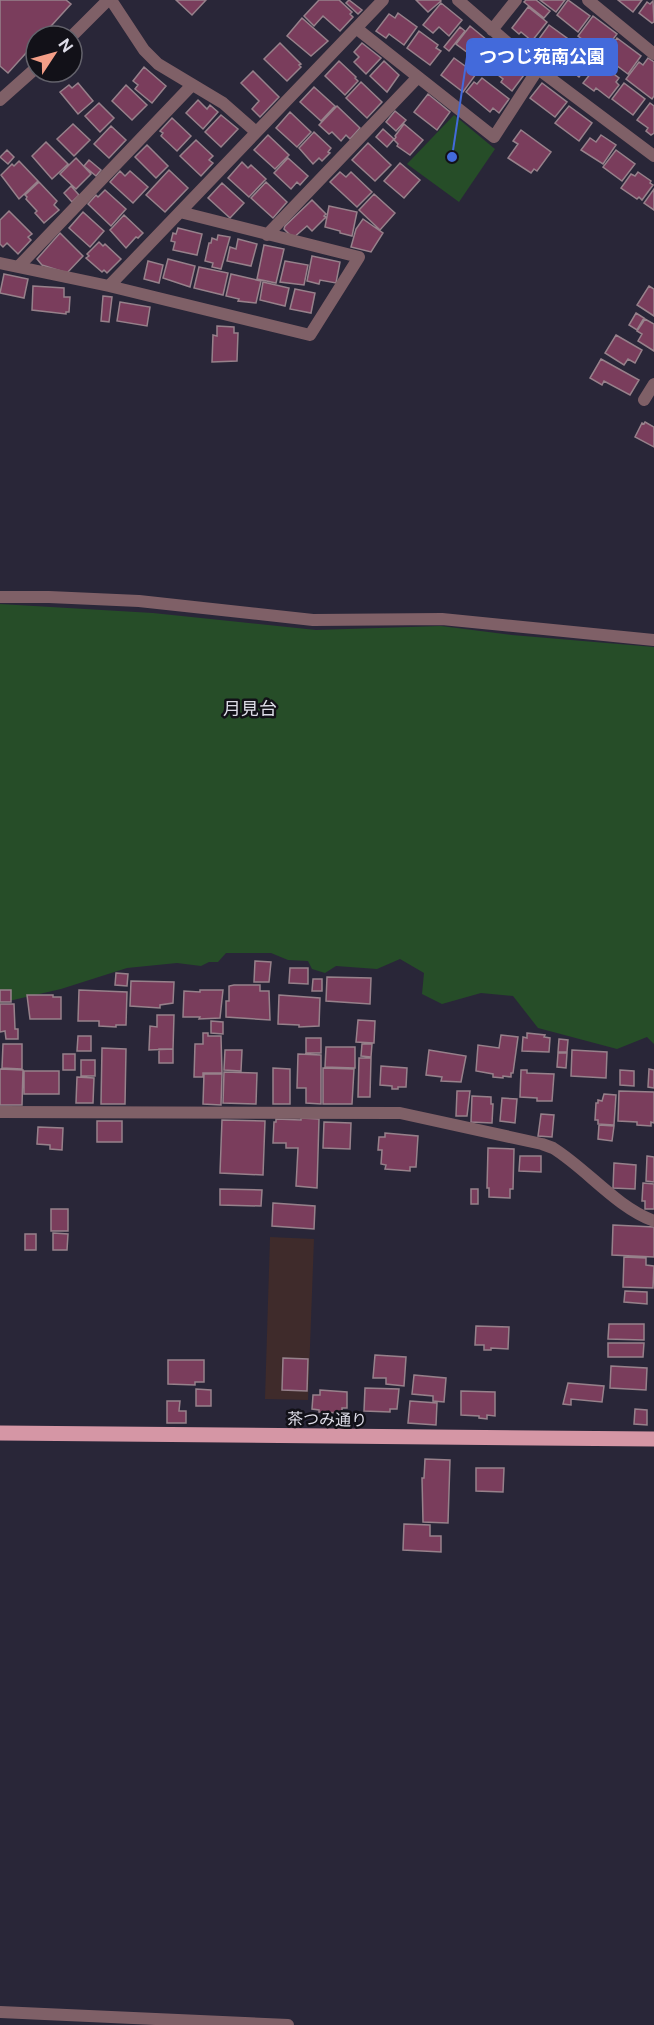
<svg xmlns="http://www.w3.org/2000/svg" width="654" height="2025" viewBox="0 0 654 2025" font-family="'Public Sans','Noto Sans JP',sans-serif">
<rect width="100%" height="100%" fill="#292638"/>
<path fill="#3f2b2b" d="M270,1237L314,1239L308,1400L265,1399Z"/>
<path fill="#264d28" d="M454,115L495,149L459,202L407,164Z
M0,604L153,613L316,630L441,626L512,635L654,647V1044L647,1037L617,1049L538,1028L513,996L481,993L442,1004L422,994L424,973L400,959L377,969L336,966L325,973L312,969L308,961L288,960L271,953H226L218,962H209L201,966L177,963L127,968L61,989L0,1003Z"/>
<path fill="#7a3d5c" stroke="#97818b" stroke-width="1.5" d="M0,0H66L71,4L42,36H36V42L8,73L0,66Z
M176,0H206L192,15Z
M319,0H339L352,12L350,14L353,17L340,31L323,16L314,26L304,16Z
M349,0L362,10L358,14L346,3Z
M416,0H440L441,1L428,12Z
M526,0H536L550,11L544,18L524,2Z
M540,0H565L556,12Z
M568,0L590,16L578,32L557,15Z
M618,0H642L633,12Z
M653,1L654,22L652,23L639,13L647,2L650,4Z
M441,3L462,20L449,36L439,27L433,33L423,25Z
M528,7L547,22L532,41L521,32L519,34L512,28Z
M398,13L417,27L404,45L389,34L386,38L376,31L389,14L395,18Z
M593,16L617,34L602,54L578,36Z
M302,18L328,41L311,56L287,36Z
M549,25L571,41L557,59L536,43Z
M470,26L492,44L479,61L456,44Z
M460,27L465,31L449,51L444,47Z
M419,31L438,45L436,48L441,51L430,65L407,48Z
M617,38L641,56L628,74L604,56Z
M573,42L594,58L579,77L568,68L563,75L553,67Z
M280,43L301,64L299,65L301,67L287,81L264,59Z
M362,43L381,58L366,74L354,62L359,57L354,52Z
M500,51L517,64L514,68L524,75L512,91L501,82L503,79L488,67Z
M454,58L476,74L463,92L441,75Z
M648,58L654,62V96L652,99L626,79L639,62L643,65Z
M339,61L356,77L355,78L358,81L345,95L325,76Z
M384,61L399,75L387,92L370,76Z
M599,63L619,78L616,82L619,85L609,98L596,88L594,91L583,83Z
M144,67L166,86L152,103L135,89L138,85L133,81Z
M253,71L279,97L260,117L252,109L259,101L241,83Z
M482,78L509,99L499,113L493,108L490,112L466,92L474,82L477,84Z
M361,82L382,102L367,118L346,98Z
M78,83L93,101L78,114L60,92L69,85L72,88Z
M542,83L567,102L555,117L530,98Z
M624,83L645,99L633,115L612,99Z
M126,85L147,105L132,120L112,101Z
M314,87L335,106L321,121L300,102Z
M428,94L450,112L437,130L414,112Z
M198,100L207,109L210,105L218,112L203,129L186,113Z
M99,103L114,118L100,132L85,116Z
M650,103L654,106V133L651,135L646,131L648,128L637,120Z
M337,106L360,128L350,139L346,135L341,141L332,132L329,134L319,125Z
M569,106L592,123L579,141L555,123Z
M395,111L406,120L396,131L386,122Z
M290,112L311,132L297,147L276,128Z
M221,115L238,129L221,147L205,132Z
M172,118L191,136L177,151L161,136L163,133L160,131Z
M73,124L90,140L74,156L57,139Z
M404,124L423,140L410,155L397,146L398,144L394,140L396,137L395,136Z
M111,126L126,140L109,158L94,144Z
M383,129L394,139L387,147L376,137Z
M521,130L551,152L537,171L534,169L531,173L508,158L518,144L513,141Z
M314,132L331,148L328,152L330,153L322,161L319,158L313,164L299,148Z
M268,135L289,155L275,169L254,150Z
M601,135L616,145L603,164L581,150L590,138L596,142Z
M196,140L213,156L209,160L213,163L201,176L180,156Z
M46,142L68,164L52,179L32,156Z
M368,143L391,165L375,181L352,160Z
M147,145L168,166L156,178L135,157Z
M7,150L14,157L8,164L0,157Z
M616,150L635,164L622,181L603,167Z
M76,158L91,174L76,189L60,174Z
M288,158L308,176L300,185L297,182L291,189L274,173Z
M89,160L101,170L96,176L84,166Z
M19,161L38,181L19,199L1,175L12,164L14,166Z
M242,162L248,168L251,165L266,179L249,197L228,178Z
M400,163L420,180L404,198L384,181Z
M169,170L188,188L165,212L146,195Z
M120,171L125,176L130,171L148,187L133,203L110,182Z
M340,172L346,177L351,172L372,192L357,207L330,182Z
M638,172L651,181L650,183L653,185L642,200L639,197L637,199L621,188L631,174L635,176Z
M39,182L57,201L54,205L59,210L44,223L35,213L37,211L26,199L27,197L25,195Z
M266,182L287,202L273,218L251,198Z
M222,183L244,203L230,218L208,198Z
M71,186L79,195L72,202L64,193Z
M654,189V210L644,203Z
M105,190L126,209L111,226L88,204L96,195L98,197Z
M374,194L395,213L380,230L359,210Z
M312,200L326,214L324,216L326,217L312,231L307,226L293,238L284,229L285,226Z
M329,206L357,212L352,236L340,233V231L325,227Z
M9,211L32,234L28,237L31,240L18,254L7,243L3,247L0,244V220Z
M83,212L104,231L90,247L69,228Z
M124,215L143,233L138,238L136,237L126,248L110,230Z
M363,219L383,233L371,252L351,247L356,229Z
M178,228L202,234L197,255L173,250L175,242L171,241L173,233L176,234Z
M60,233L83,256L67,273L42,265L37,259Z
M218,235L230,237L221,269L212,267L213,263L205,261L209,243H211L212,238L217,240Z
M238,239L257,244L251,266L227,261L230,247L236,249Z
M99,242L103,246L105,244L121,259L107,273L104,270L102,272L86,258L89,256L87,254Z
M264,245L284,249L276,283L257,279Z
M312,256L340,262L336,283L320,280L319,284L307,281Z
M168,259L195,266L190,287L163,278Z
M148,261L163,265L159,283L144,279Z
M285,261L308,265L304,285L280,282Z
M199,267L228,273L223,295L194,288Z
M4,274L28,279L24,298L0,293Z
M231,274L261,281L256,303L238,301L239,299L226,296Z
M263,282L289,288L285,306L260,300Z
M33,286L64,288V297H70L69,312H66V314L32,310Z
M649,286L654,289V316L637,305Z
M295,289L315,293L311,313L290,309Z
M103,296L112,297L109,322L101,321Z
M120,302L150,307L147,326L117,321Z
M636,313L644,318L637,330L629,325Z
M645,319L654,324V351L638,341L642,334L637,331Z
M217,326L234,327V333H238L237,361L212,362L213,335L217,336Z
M616,335L642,350L635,363L628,359L624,365L605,353Z
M601,359L639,380L630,395L604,381L602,385L590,378Z
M645,422L654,427V447L635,437L642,423L644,424Z
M255,961L271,962L269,982H254Z
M290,968H308V984L289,983Z
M116,973L128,974L127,986L115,985Z
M327,977L371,978L370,1004L326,1001Z
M313,979H322V991H312Z
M131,981L174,982L173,1003L160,1005V1008L130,1006Z
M234,985H260V991H269L270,1020L226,1017V1001H229V986Z
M0,990H11V1002H0Z
M79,990L127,992L126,1025H116V1027L99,1026V1021H78Z
M200,990H223L220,1018L199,1019L200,1017H183L184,991L200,992Z
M27,995H53V997H61V1019H30Z
M279,995L320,998L319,1026L299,1027V1025L278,1024Z
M0,1004H14L15,1029H18V1039H6L5,1031L0,1032Z
M157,1015H174L173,1049L149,1050L150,1026L157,1027Z
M358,1020L375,1021L374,1043L356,1042Z
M211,1021L223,1022V1034L211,1033Z
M203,1033H208V1036H221L222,1073H203V1077H194L195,1044H203Z
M527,1033L545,1035L544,1037L550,1038L549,1052L522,1051L523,1037L527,1038Z
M501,1035L518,1037L513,1073H511V1077L503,1076V1078L493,1077V1074L476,1071L478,1045L499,1048Z
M78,1036H91V1051H77Z
M306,1038H321V1053H306Z
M559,1039L568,1040L567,1052H558Z
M3,1044H22V1069L2,1068Z
M362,1044H372L371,1057L361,1056Z
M326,1047H355V1068L325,1067Z
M102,1048L126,1049L125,1104H101Z
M159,1049H173V1063H159Z
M225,1050H242L241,1071L224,1070Z
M429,1050L466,1056L461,1082L441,1081L442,1077L426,1075Z
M572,1050L607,1052L606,1078L571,1076Z
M558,1053H567L566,1068L557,1067Z
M63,1054H75V1070H63Z
M298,1054L321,1055V1104L306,1103V1088H297Z
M359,1058H371L370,1097H358Z
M81,1060H95V1076H81Z
M381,1066L407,1068L406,1087H398V1089H392V1086L380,1085Z
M273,1068L290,1069V1104H273Z
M323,1068L354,1069L352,1104H323Z
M0,1069L23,1070L22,1105H0Z
M649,1069L654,1070V1088L648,1087Z
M521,1070H527V1073L554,1074L552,1101H537V1098L520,1097Z
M620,1070L634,1071V1086L620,1085Z
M24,1071H59V1094H24Z
M224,1072L257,1073L256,1104L223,1103Z
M204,1074H222L221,1105L203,1104Z
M77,1077L94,1078L93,1103H76Z
M457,1091H470L467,1116H456Z
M619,1091L654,1092V1123L651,1122V1126L637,1125V1122L618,1121Z
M604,1094L616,1095L614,1125L598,1124V1120H595L596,1103H598V1100L602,1101Z
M472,1096L491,1097V1104H493L492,1123L471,1122Z
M502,1098L517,1099L515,1123L500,1121Z
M541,1114L554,1115L552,1137L538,1136Z
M301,1118L319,1119L317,1188L296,1186L298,1148H286V1143H273L274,1122H276V1119L301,1120Z
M222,1120L265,1121L263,1175L220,1173Z
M97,1121H122V1142H97Z
M324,1122L351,1123L350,1149L323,1148Z
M599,1125L614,1126L612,1141L598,1139Z
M38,1127L63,1128L62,1150L50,1149V1145L37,1144Z
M385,1133L418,1136L416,1167H410V1171L385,1169L386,1165L381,1164L382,1150H378L379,1137H385Z
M488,1148L514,1149L513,1189H510V1198L489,1197V1188H487Z
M520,1156H541V1172L519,1171Z
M647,1156L654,1157V1182L646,1181Z
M614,1163L636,1165L635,1189L613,1188Z
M643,1183L654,1184V1209H645V1201H642Z
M220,1189L262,1190L261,1206L220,1205Z
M471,1189H478V1204H471Z
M273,1203L315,1206L314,1229L272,1226Z
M51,1209H68V1231H51Z
M613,1225L654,1227V1257L612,1255Z
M53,1233L68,1234L67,1250H53Z
M25,1234H36V1250H25Z
M624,1257L646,1258V1265L654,1266L653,1288L623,1287Z
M625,1291L647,1292V1304L624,1302Z
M609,1324H644V1340L608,1339Z
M476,1326L509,1327L508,1349L491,1348V1350H484V1345H475Z
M608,1343H644L643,1357H608Z
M375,1355L406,1357L404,1386L386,1384V1378H373Z
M283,1358L308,1359L307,1391L282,1390Z
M168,1360H204V1382H195V1385L168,1384Z
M611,1366L647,1368L646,1390L610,1388Z
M414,1375L446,1378L444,1402L433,1401V1396L412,1394Z
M568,1383L604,1386L602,1402L571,1399V1405L563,1404Z
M365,1388L399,1389L397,1409H390V1412L364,1411Z
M196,1389L211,1390V1406H196Z
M320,1390L347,1392V1408H342V1413L319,1412V1410L312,1409L313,1395H320Z
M461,1391L495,1392V1416L487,1415V1419L479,1418V1416L461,1415Z
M167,1401H180L179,1411H186V1423H167Z
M410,1401L437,1403L436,1425L408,1423Z
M635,1409L647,1410V1425L634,1424Z
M425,1459L450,1460L448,1523L423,1522L422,1478H424Z
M476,1468H504L503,1492L476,1491Z
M404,1524L430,1525V1536H441V1552L403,1550Z"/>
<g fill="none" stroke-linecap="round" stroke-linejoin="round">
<path stroke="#7f6067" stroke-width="12" d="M111,0L144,50L158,64L223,103L256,132
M458,0L538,69L654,156
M588,0L654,54
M356,28L494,137L538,69
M492,30L516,0
M267,235L418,77
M0,263L109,286L310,335L359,257L180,212
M19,266L192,85
M109,286L383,0
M644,400L654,384
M0,597H49L139,601L313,620L442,619L654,640
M0,1112L400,1113L542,1144L553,1148C588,1170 615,1206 654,1221
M0,2012L288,2025"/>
<path stroke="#7f6067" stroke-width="12" d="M72,36L108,0
M0,100L36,68"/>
<path stroke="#d596a5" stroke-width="15" d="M0,1433L654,1439"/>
</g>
<g text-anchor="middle" stroke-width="5" stroke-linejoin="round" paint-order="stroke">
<g font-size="16" fill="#dddce7" stroke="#121118">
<text transform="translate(327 1419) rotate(1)" y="6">茶つみ通り</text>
</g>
<g font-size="18" fill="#dddce7" stroke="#121118">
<text x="250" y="715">月見台</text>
</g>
</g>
<path fill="none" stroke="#436adb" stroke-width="2" d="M452 157L467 57"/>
<circle fill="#436adb" stroke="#121118" stroke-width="2" cx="452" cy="157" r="6"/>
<rect fill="#436adb" stroke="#436adb" stroke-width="2" x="467" y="39" width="150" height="36" rx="6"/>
<g font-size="18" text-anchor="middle" font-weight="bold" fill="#fff">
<text x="542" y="63">つつじ苑南公園</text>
</g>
<g transform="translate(54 54) rotate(54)"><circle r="28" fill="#121118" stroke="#63626b" stroke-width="1.5"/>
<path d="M0-4.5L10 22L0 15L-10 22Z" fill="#f49e87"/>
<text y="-9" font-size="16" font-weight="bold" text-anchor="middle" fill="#dddce7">N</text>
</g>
</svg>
